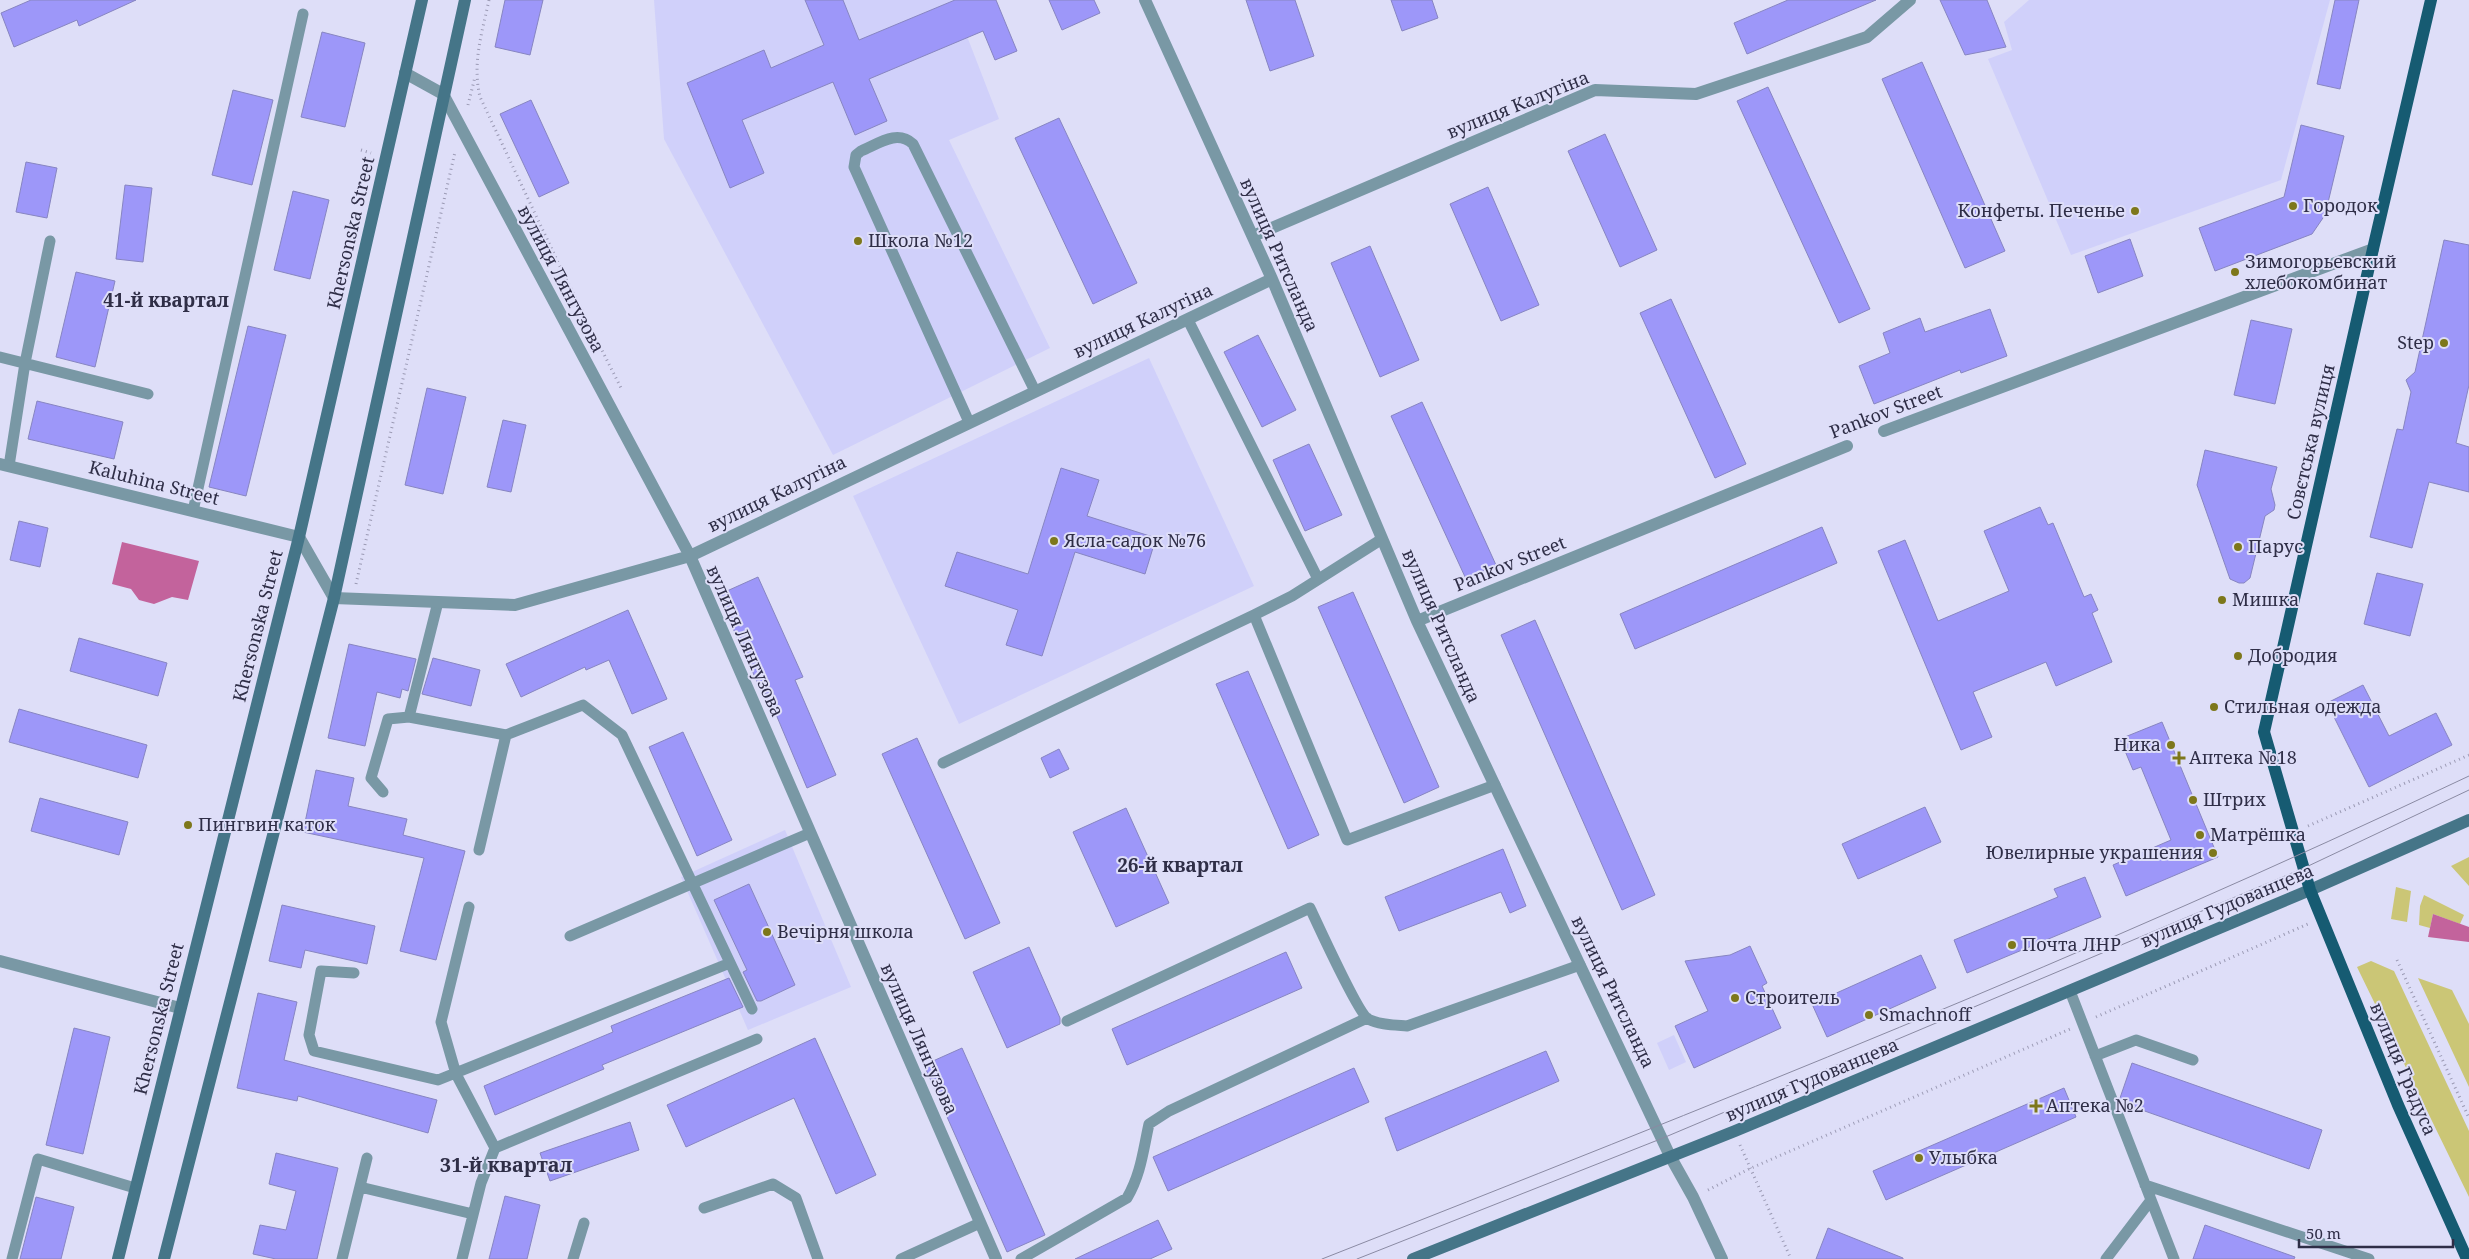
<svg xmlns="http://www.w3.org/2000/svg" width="2469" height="1259" viewBox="0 0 2469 1259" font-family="'Noto Serif',serif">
<rect width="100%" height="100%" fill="#dedef8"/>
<path fill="#d0d0fa" d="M654,0H953L999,119L949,140L1050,348L833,455L664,139Z
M2029,0H2330L2281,180L2071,255L1988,59L2012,50L2004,22Z
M1149,358L1254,586L959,724L853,496Z
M785,830L851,987L748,1030L681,877Z
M1674,1035L1686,1062L1669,1070L1657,1043Z"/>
<path fill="#cbc676" d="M2469,857V886L2451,866Z
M2396,887L2411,891L2407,922L2391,919Z
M2424,895L2464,915L2460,924L2433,914L2430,928L2419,925L2420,906Z
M2371,961L2394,971L2469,1131V1197L2357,967Z
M2418,978L2452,990L2469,1024V1087Z"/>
<path fill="#c3639c" d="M122,542L199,561L188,600L172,597L154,604L139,600L131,589L112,584Z
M2433,914L2469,927V942L2428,937Z"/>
<path fill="#9d97f9" stroke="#8785c1" d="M31,0H136L79,26L77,20L14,47L1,13Z
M505,0H543L530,55L495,47Z
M805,0H843L859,40L955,0H996L1017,51L995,60L983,31L869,79L887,121L855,135L833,82L742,120L764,173L730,188L687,83L764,50L771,68L824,45Z
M1049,0H1094L1100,13L1062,30Z
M1246,0H1295L1314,56L1270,71Z
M1391,0H1432L1438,18L1402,31Z
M1788,0H1876L1747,54L1734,23Z
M1940,0H1987L2006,47L1965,55Z
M2335,0H2359L2340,89L2317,84Z
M322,32L365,43L345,127L301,117Z
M1922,62L2005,251L1965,268L1882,79Z
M1768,87L1870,309L1839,323L1737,101Z
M233,90L273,100L252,185L212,175Z
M531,100L569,183L539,197L500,114Z
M1059,118L1137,283L1093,304L1015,138Z
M2301,125L2344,136L2325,215L2312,234L2215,271L2199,228L2284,197Z
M1605,134L1657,250L1620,267L1568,151Z
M26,162L57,168L47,218L16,212Z
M125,185L152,188L143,262L116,259Z
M1488,187L1539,305L1501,321L1450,204Z
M293,191L329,200L310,279L274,270Z
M2130,239L2143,276L2098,293L2085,256Z
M2444,240L2469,245V385L2456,443L2469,447V492L2429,482L2412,548L2370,537L2397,429L2403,430L2411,392L2406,380L2415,372Z
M1370,246L1419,360L1380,377L1331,263Z
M76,272L115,281L95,367L56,357Z
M1671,299L1746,464L1715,478L1640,313Z
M1990,309L2007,356L1961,373L1960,370L1874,404L1859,366L1890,353L1883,333L1920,318L1925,332Z
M2251,320L2292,329L2275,404L2234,395Z
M248,326L286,335L246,496L209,487Z
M1258,335L1296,410L1262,427L1224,352Z
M427,388L466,397L443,494L405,485Z
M37,401L123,422L114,459L28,439Z
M1422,402L1496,565L1466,579L1391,416Z
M503,420L526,425L511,492L487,487Z
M1309,444L1342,515L1305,531L1273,460Z
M2205,450L2277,467L2271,489L2275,505L2274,510L2265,516L2250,578L2244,583H2239L2230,579L2197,485Z
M1061,468L1099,480L1087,516L1156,538L1145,574L1075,552L1042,656L1006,645L1018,610L945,586L957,552L1028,574Z
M2040,507L2048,525L2053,523L2084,597L2091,594L2098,610L2092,613L2112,662L2056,686L2046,662L1973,692L1992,737L1961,750L1878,551L1905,540L1938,621L2009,591L1984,531Z
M19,521L48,528L40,567L10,560Z
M1822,527L1837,563L1635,649L1620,614Z
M2377,573L2423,584L2410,636L2364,624Z
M758,577L803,677L795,680L836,775L807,788L767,693L763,695L718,595Z
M1353,592L1439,787L1404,803L1318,607Z
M628,610L667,699L632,714L609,660L586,670L585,667L521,697L506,664Z
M1535,620L1655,895L1622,910L1501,635Z
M79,638L167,663L158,696L70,671Z
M349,644L416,659L408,691L402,689L400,698L377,692L365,746L328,738Z
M433,658L480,670L471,706L422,694Z
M1248,671L1319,835L1288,849L1216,684Z
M2363,685L2389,736L2436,713L2452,745L2369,787L2327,703Z
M19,709L147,745L138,778L9,742Z
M2162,722L2218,857L2126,896L2113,865L2171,840L2141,767L2133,770L2120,739Z
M683,732L732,840L697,856L649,747Z
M917,738L1000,923L965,939L882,754Z
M1059,749L1069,769L1050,778L1041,758Z
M316,770L354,778L348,806L407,819L403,835L465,851L436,960L400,951L424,858L303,832Z
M40,798L128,822L119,855L31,831Z
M1925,807L1941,842L1858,879L1842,844Z
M1126,808L1169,903L1116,927L1073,832Z
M1503,849L1526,906L1510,913L1501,892L1399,931L1385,897Z
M2085,877L2101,917L1967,973L1954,940L2058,897L2054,889Z
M749,884L795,985L761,1001H757L743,972L747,970L714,900Z
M282,905L375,926L367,964L305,950L301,968L269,961Z
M1750,946L1767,983L1762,986L1781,1028L1694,1068L1675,1026L1708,1011L1685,961L1730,955Z
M1029,947L1060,1018V1024L1007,1048L973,972Z
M1286,952L1302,988L1127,1065L1112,1029Z
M1921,955L1936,988L1827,1037L1812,1004Z
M729,978L743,1007L602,1065L604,1069L495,1115L484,1086L613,1032L611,1026Z
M258,993L297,1002L284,1060L437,1100L428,1133L298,1096L297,1101L237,1088Z
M74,1028L110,1037L83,1154L46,1145Z
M815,1038L876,1175L836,1194L794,1098L686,1147L667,1105Z
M962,1048L1045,1235L1007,1252L924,1065Z
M1546,1051L1559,1081L1397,1151L1385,1118Z
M2132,1063L2322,1130L2309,1169L2122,1103L2120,1098Z
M1354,1068L1369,1102L1168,1191L1153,1157Z
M2064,1088L2076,1117L1886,1200L1873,1171Z
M630,1122L639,1150L550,1181L540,1153Z
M276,1153L338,1168L317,1259H276L253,1254L260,1225L286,1230L296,1191L269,1184Z
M505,1196L540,1205L527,1259H489Z
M36,1197L74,1207L61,1259H20Z
M1158,1220L1172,1249L1150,1259H1075Z
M2205,1225L2295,1257L2294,1259H2193Z
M1828,1228L1903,1258V1259H1816Z"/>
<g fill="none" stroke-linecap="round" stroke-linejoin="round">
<path stroke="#9b9ab4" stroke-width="3" stroke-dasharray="1 4" stroke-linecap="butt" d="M489,0C482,33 472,63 480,97L564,275L621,388
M468,105L475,77
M361,150L371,153
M356,584L455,152
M2308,826L2469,755
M2397,960L2469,1118
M2096,1017L2308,924
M1740,1145L1791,1259
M1708,1190L1749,1169L2070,1029"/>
<path stroke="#7998a5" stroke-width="11" d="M1188,320L1318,579
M0,357L148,394
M969,422L854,167L856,155L861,151C878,144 897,129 913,144L1035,391
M9,466L25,363L50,241
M193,511L303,14
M1254,615L1347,840L1495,785
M409,717L438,602
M943,763L1254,615L1292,596L1382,539
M383,792L371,778L388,719L409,717L506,735
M479,850L506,735L583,705L622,735L752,1009
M469,907L441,1022L456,1074L495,1148
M570,936L810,833
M354,973L321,971L309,1035L314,1051L438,1080L730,963
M2070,991L2174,1259
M1067,1021L1310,908C1318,925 1358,1013 1368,1019C1379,1025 1394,1025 1407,1026L1580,965
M2095,1056L2136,1040L2193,1060
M2145,1185L2369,1259
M360,1187L473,1214
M704,1208L773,1184L796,1198L818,1259
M12,1259L38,1159L135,1188
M342,1259L367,1158
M462,1259L481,1183L495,1148L757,1039
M573,1259L584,1223
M901,1259L980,1223
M1021,1259L1127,1198C1141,1174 1143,1151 1149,1124L1169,1111L1367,1018
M2106,1259L2151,1200"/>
<path stroke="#7998a5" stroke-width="12" d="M1145,0L1272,279L1417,621L1670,1156L1693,1197L1722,1259
M405,73L443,94L690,556L996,1259
M1253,236L1595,90L1696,94L1867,37L1910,0
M1884,431L2373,249
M0,464L299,537L334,598L515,605L690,556L1272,279
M1417,621L1847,446
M0,961L180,1008"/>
<path stroke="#457588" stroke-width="12" d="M118,1259L299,537L422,0
M164,1259L334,598L465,0
M1413,1259L1735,1131L2310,890L2469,820"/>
<path stroke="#165b72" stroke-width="12" d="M2431,0L2373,249L2264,732L2310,890L2398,1105L2467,1259"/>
<path stroke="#8a8aa3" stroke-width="1" d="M1322,1259C1708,1107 2094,954 2469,776
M1357,1259L1663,1138L2304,868L2469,790"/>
</g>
<g fill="#7d771b" stroke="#dedef8" stroke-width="2">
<circle cx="2293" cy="206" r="5"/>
<circle cx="2135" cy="211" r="5"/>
<circle cx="858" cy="241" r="5"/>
<circle cx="2235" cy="272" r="5"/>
<circle cx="2444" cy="343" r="5"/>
<circle cx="1054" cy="541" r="5"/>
<circle cx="2238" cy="547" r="5"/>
<circle cx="2222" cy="600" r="5"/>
<circle cx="2238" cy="656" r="5"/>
<circle cx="2214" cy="707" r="5"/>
<circle cx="2171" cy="745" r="5"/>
<path d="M2176.5 750.5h5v5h5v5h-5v5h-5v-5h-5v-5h5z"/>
<circle cx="2193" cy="800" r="5"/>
<circle cx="188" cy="825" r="5"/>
<circle cx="2200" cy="835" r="5"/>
<circle cx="2213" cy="853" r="5"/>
<circle cx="767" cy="932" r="5"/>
<circle cx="2012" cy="945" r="5"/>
<circle cx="1735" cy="998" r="5"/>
<circle cx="1869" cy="1015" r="5"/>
<path d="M2033.5 1098.5h5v5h5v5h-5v5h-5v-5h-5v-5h5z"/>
<circle cx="1919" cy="1158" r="5"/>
</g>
<g text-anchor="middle" stroke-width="4" stroke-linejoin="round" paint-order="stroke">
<g font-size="18" fill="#2f2e47" stroke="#dedef8">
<text transform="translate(1518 105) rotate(-22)" y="6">вулиця Калугіна</text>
<text transform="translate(351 233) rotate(-77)" y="6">Khersonska Street</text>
<text transform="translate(1279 255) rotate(66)" y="6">вулиця Ритсланда</text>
<text transform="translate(561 279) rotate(62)" y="6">вулиця Лянгузова</text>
<text transform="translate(1143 321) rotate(-25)" y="6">вулиця Калугіна</text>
<text transform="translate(1886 412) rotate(-21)" y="6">Pankov Street</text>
<text transform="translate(2311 442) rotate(-77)" y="6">Совєтська вулиця</text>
<text transform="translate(154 483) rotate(14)" y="6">Kaluhina Street</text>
<text transform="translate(777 494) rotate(-26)" y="6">вулиця Калугіна</text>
<text transform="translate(1510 564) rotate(-22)" y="6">Pankov Street</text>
<text transform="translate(258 626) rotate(-76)" y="6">Khersonska Street</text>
<text transform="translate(1441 626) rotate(66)" y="6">вулиця Ритсланда</text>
<text transform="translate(745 641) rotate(66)" y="6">вулиця Лянгузова</text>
<text transform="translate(2227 906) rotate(-23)" y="6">вулиця Гудованцева</text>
<text transform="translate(1613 992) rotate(64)" y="6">вулиця Ритсланда</text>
<text transform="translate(159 1019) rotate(-76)" y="6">Khersonska Street</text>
<text transform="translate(919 1039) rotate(66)" y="6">вулиця Лянгузова</text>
<text transform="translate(2403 1069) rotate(67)" y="6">вулиця Градуса</text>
<text transform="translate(1812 1080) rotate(-23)" y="6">вулиця Гудованцева</text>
</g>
<g font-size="18" fill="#2f2e47" stroke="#dedef8" text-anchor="start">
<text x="2303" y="212">Городок</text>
<text x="2125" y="217" text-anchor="end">Конфеты. Печенье</text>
<text x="868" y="247">Школа №12</text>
<text x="2245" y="268">Зимогорьевский<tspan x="2245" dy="21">хлебокомбинат</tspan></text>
<text x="2434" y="349" text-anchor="end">Step</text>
<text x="1064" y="547">Ясла-садок №76</text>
<text x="2248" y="553">Парус</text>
<text x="2232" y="606">Мишка</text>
<text x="2248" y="662">Добродия</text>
<text x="2224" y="713">Стильная одежда</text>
<text x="2161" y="751" text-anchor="end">Ника</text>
<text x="2189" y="764">Аптека №18</text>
<text x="2203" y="806">Штрих</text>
<text x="198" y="831">Пингвин каток</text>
<text x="2210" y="841">Матрёшка</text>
<text x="2203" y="859" text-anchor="end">Ювелирные украшения</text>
<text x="777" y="938">Вечірня школа</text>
<text x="2022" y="951">Почта ЛНР</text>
<text x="1745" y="1004">Строитель</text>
<text x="1879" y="1021">Smachnoff</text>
<text x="2046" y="1112">Аптека №2</text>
<text x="1929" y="1164">Улыбка</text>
</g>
<g font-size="19" font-weight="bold" fill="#2f2e47" stroke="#dedef8">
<text x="166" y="307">41-й квартал</text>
<text x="1180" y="872">26-й квартал</text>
</g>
<g font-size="20" font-weight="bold" fill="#2f2e47" stroke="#dedef8">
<text x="506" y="1172">31-й квартал</text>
</g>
</g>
<path d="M2299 1239v8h154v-8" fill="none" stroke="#2f2e47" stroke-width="2.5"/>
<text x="2306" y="1239" font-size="15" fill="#2f2e47" stroke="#dedef8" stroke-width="4" paint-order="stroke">50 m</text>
</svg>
